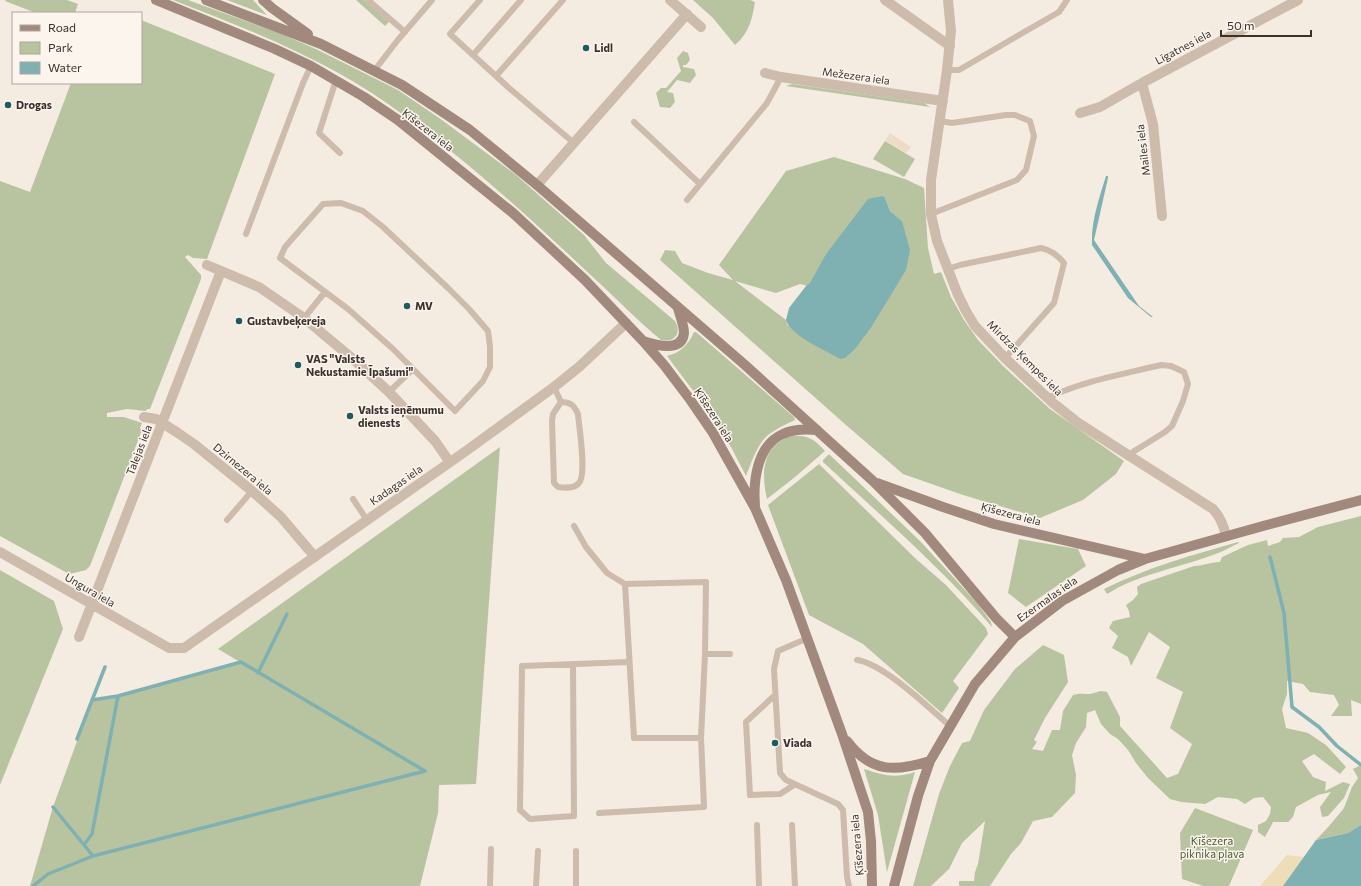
<svg xmlns="http://www.w3.org/2000/svg" width="1361" height="886" viewBox="0 0 1361 886" font-family="Commissioner,sans-serif">
<rect width="100%" height="100%" fill="#f4ebe1"/>
<path fill="#b8c4a0" fill-rule="evenodd" d="M6,0H67L78,4L75,13H36L5,1Z
M173,0H188L279,33L316,49L398,90L442,120L516,175L584,235L606,263L675,321C682,333 675,343 661,340C638,321 618,300 596,280C530,218 463,156 388,104C323,58 247,29 173,0Z
M227,0H253L267,15Z
M356,0H364L389,22L385,26Z
M693,0H750L755,2C752,20 749,33 735,45L713,18Z
M141,20L275,74L207,259L193,258L188,255L185,257L201,275V279L150,409H147L146,411L127,409L107,413V417H124L142,423L140,428L142,430L90,566L86,570L69,574L0,536V181L30,192L71,83H141Z
M683,51L688,53L690,60L686,65H683V67L694,69L696,75L690,83L677,80L667,92L673,93L675,102L670,108L660,107L656,93L661,88H666L681,71L677,58Z
M792,84L924,103L930,107L786,86Z
M885,141L915,159L904,177L873,159Z
M834,157L905,179L924,188L928,248L934,274L941,272L951,297L964,320L978,340L1004,367L1050,409L1124,461L1116,474L1083,500L1040,518L963,495L903,474L846,425L660,260L665,250L675,251L682,263L708,273L733,280L719,265L786,171ZM885,198L890,211L902,221L788,326L786,320L735,281L776,293L800,284L808,286Z
M694,332H696L794,417L795,420C786,424 776,429 768,435C757,444 751,464 746,476L732,449L712,416L667,356C680,353 689,344 694,332Z
M791,436C808,435 814,439 825,451L795,477L767,499C761,473 762,446 791,436Z
M500,447L476,784L439,785L438,813L420,886H30L53,807L92,700L118,696L240,662L218,649Z
M829,454L921,542L977,603L991,622L992,627C941,567 880,515 823,462V460Z
M819,464L916,559L946,585L986,628L988,634L953,681L959,688L942,713L863,644L809,615L768,505Z
M1361,516V704L1351,700L1352,716H1331L1339,705L1334,695L1310,692L1303,684L1287,681V694L1282,709L1286,728L1308,733L1326,745L1346,767L1340,774L1314,754L1302,761L1313,777L1326,782L1325,791L1343,782L1350,784L1344,798L1328,816L1322,817L1320,807L1331,792L1318,795L1296,807L1293,817L1288,822H1273L1265,837L1258,832V825L1266,821L1270,814L1271,807L1263,797L1254,798L1245,804L1237,799L1218,797L1205,804L1181,802L1170,799L1148,778L1136,763L1128,750L1118,739L1110,734L1101,724L1095,710L1087,713L1086,727L1076,743L1072,755L1076,775L1075,793L1052,817L1033,821L1021,843L1011,854L990,886H959V881H974L975,872L978,864L985,821L962,843L949,869L931,886H913L939,794L950,766L962,743L970,741L984,710L1015,669L1043,645L1064,655L1068,682L1045,718L1034,740L1037,742L1032,749L1043,751L1052,730H1060L1063,711L1073,695C1079,693 1083,694 1090,694C1098,693 1097,690 1107,692L1120,717V726L1167,778L1178,774L1192,744L1170,728L1183,692L1156,678L1170,647L1149,632L1131,666L1128,657L1112,648L1118,636L1109,628L1113,621L1130,617L1129,611L1126,605L1133,600L1138,594L1137,587L1141,584L1194,566C1203,566 1210,562 1220,562L1222,557L1248,545L1267,540L1268,546L1280,542L1283,538L1299,537L1318,527Z
M1019,539L1078,549L1086,566L1026,607L1008,593Z
M1238,542L1239,543C1230,547 1222,552 1213,555C1178,568 1139,574 1107,594L1104,589C1146,568 1192,555 1238,542Z
M0,570L54,601L63,629L0,785Z
M1361,765V825L1348,833L1316,840L1330,825L1344,808L1352,787L1358,778L1353,769Z
M864,769C883,775 894,779 915,772L887,872L878,815Z
M1195,808L1253,830L1229,886H1203L1182,879L1180,833Z"/>
<path fill="#efdcb8" d="M1287,855L1304,857L1283,886H1260Z"/>
<path fill="#ecdcc8" d="M890,133L911,147L906,153L885,141Z"/>
<path fill="#7fb0b2" d="M1106,176H1108V178L1094,240L1139,306L1153,317H1151L1128,298L1092,245C1091,221 1099,199 1106,176Z
M883,196L885,198L890,211L902,221L910,250L906,270L872,326L855,349L845,358L840,359C824,349 792,337 786,320L789,308L806,286L810,283L826,254L868,199Z
M1361,825V886H1283L1316,840L1348,833Z"/>
<g fill="none" stroke-linecap="round" stroke-linejoin="round">
<path stroke="#7fb0b2" stroke-width="3.5" d="M1270,557L1284,613L1292,707L1319,727L1337,746L1361,765
M258,673L287,614
M92,700L118,696L241,662L425,771
M77,739L105,667
M53,807L93,856
M84,845L92,834L118,696
M33,886L48,874L93,856L425,771"/>
<path stroke="#cdbbac" stroke-width="6" d="M368,0L405,32
M480,0L450,34L509,88L574,143
M473,55L521,0
M947,70H959L1019,35L1059,12L1067,0
M374,71L397,41L432,0
M496,76L563,0
M336,80L319,133L340,153
M634,122L700,184
M687,200L767,103L781,77
M341,203L363,211L383,227L448,288L469,309L488,331L490,347V367L483,381L455,411L393,349L348,309L280,258L285,247L323,204Z
M931,214L1017,180L1026,170L1034,136L1030,121L1015,115H1006L952,123L940,121
M246,234L303,83L311,66
M948,269L960,265L1041,248C1051,250 1057,255 1064,263L1054,303L1005,358
M304,318L325,292
M554,387L561,402L553,414L552,421L554,483L558,487C565,488 574,489 579,483C587,474 579,427 578,414C574,405 570,402 561,402
M389,392L413,369
M1047,398C1083,381 1123,374 1161,365L1171,366L1184,372L1188,384L1183,401L1172,426L1165,432L1128,455
M353,499L367,520
M227,520L252,491
M574,526L586,547L607,573L625,584L706,582L705,654H730
M625,584L634,738H701
M808,638L778,651L774,669L780,773L786,780L838,804L843,810L847,877L849,886
M857,660C884,664 928,707 950,726
M573,664L574,816L530,819L520,810L522,666L629,662
M775,695L746,722L750,795L780,794L794,785
M599,813L704,807L701,738L705,654
M757,825L759,886
M792,825L795,886
M490,886L491,849
M536,886L538,851
M576,886V851"/>
<path stroke="#cdbbac" stroke-width="10" d="M670,0L701,27
M885,0L950,46
M948,0L951,31L947,70L931,180V214L937,241L958,295L966,311L975,326L1005,358L1053,403L1077,422L1128,455L1213,509C1221,518 1224,526 1226,536
M765,73L781,77L943,101
M1142,83L1153,124L1162,216
M1080,113L1100,107L1142,83L1298,0
M537,185L687,14
M207,265L259,287L304,318L353,359L389,392L435,441L449,461
M144,417L156,419L178,433L194,444L252,491L281,517L315,557
M0,552L169,648H184L466,451L554,387L579,367L626,323
M79,637L221,271"/>
<path stroke="#a18a7d" stroke-width="10" d="M156,0L275,49L311,66L364,97L398,120L513,213L585,280L643,341L664,365L689,398L713,433L755,508L786,580L842,734L868,812L871,841L872,886
M206,0L321,44L402,85L470,130L537,185L745,365L873,481L925,533L996,618L1015,637
M263,0L272,8L308,34
M643,341C655,345 682,353 684,333C684,325 680,316 678,308
M877,483L943,507L994,524L1145,559
M755,505C753,481 757,445 783,434C793,429 806,429 817,430
M847,741C871,773 895,772 930,761
M894,886L918,796L930,761L975,684L1015,637L1062,601L1118,570L1145,559L1263,526L1361,500"/>
</g>
<g fill="#1f5a5e" stroke="#fbf5ee" stroke-width="1.5">
<circle cx="586" cy="48" r="4"/>
<circle cx="8" cy="105" r="4"/>
<circle cx="407" cy="306" r="4"/>
<circle cx="239" cy="321" r="4"/>
<circle cx="298" cy="365" r="4"/>
<circle cx="350" cy="416" r="4"/>
<circle cx="775" cy="743" r="4"/>
</g>
<g text-anchor="middle" stroke-width="3" stroke-linejoin="round" paint-order="stroke">
<g font-size="11" fill="#3b302b" stroke="#fbf5ee">
<text transform="translate(1183 47) rotate(-28)" y="4">Līgatnes iela</text>
<text transform="translate(856 76) rotate(8)" y="4">Mežezera iela</text>
<text transform="translate(428 130) rotate(38)" y="4">Ķīšezera iela</text>
<text transform="translate(1143 150) rotate(-97)" y="4">Mailes iela</text>
<text transform="translate(1025 358) rotate(45)" y="4">Mirdzas Ķempes iela</text>
<text transform="translate(714 415) rotate(57)" y="4">Ķīšezera iela</text>
<text transform="translate(139 450) rotate(-69)" y="4">Talejas iela</text>
<text transform="translate(243 469) rotate(40)" y="4">Dzirnezera iela</text>
<text transform="translate(396 485) rotate(-35)" y="4">Kadagas iela</text>
<text transform="translate(1011 514) rotate(15)" y="4">Ķīšezera iela</text>
<text transform="translate(90 590) rotate(30)" y="4">Ungura iela</text>
<text transform="translate(1047 599) rotate(-35)" y="4">Ezermalas iela</text>
<text transform="translate(857 845) rotate(-95)" y="4">Ķīšezera iela</text>
</g>
<g font-size="11" font-weight="bold" fill="#3b302b" stroke="#fbf5ee" text-anchor="start">
<text x="594" y="52">Lidl</text>
<text x="16" y="109">Drogas</text>
<text x="415" y="310">MV</text>
<text x="247" y="325">Gustavbeķereja</text>
<text x="306" y="363">VAS "Valsts<tspan x="306" dy="13">Nekustamie Īpašumi"</tspan></text>
<text x="358" y="414">Valsts ieņēmumu<tspan x="358" dy="13">dienests</tspan></text>
<text x="783" y="747">Viada</text>
</g>
<g font-size="11" fill="#4a5a2e" stroke="#fbf5ee">
<text x="1212" y="845">Ķīšezera<tspan x="1212" dy="13">piknika pļava</tspan></text>
</g>
</g>
<rect x="12" y="12" width="130" height="72" fill="#fbf5ee" stroke="#aea6a0"/>
<rect x="20" y="25" width="20" height="6" fill="#a18a7d" stroke="#aea6a0"/>
<text x="48" y="32" font-size="12" fill="#3b302b">Road</text>
<rect x="20" y="42" width="20" height="12" fill="#b8c4a0" stroke="#aea6a0"/>
<text x="48" y="52" font-size="12" fill="#3b302b">Park</text>
<rect x="20" y="62" width="20" height="12" fill="#7fb0b2" stroke="#aea6a0"/>
<text x="48" y="72" font-size="12" fill="#3b302b">Water</text>
<path d="M1221 30v6h90v-6" fill="none" stroke="#3b302b" stroke-width="2"/>
<text x="1227" y="30" font-size="12" fill="#3b302b" stroke="#fbf5ee" stroke-width="3" paint-order="stroke">50 m</text>
</svg>
